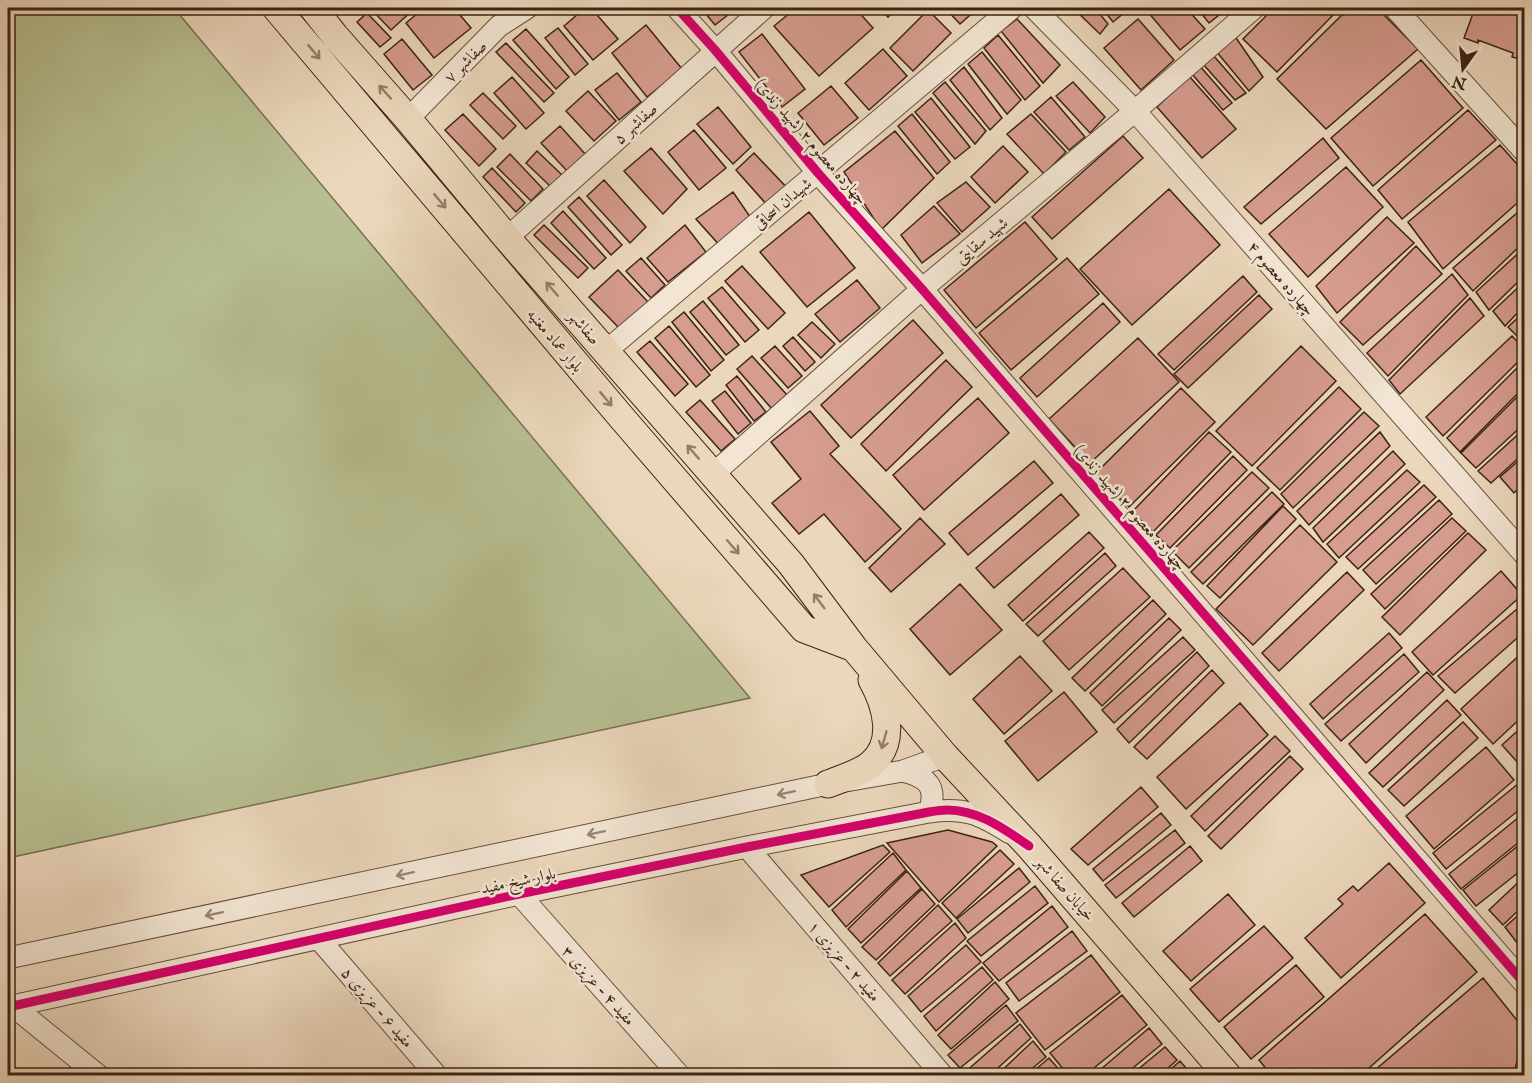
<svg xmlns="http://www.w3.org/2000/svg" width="1532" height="1083" viewBox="0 0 1532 1083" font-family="'IM FELL English',Amiri,serif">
<rect width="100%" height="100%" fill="#ebd7bc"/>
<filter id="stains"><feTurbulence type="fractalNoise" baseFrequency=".00333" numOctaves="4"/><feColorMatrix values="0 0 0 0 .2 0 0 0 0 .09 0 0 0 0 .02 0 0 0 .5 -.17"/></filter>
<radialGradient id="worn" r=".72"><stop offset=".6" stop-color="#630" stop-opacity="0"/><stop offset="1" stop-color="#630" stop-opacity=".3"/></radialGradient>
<path fill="#b7be91" stroke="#7a7052" stroke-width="1.5" d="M8,8H174L750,698L8,858Z"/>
<path fill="#d69c8f" stroke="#3c2314" stroke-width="1.5" d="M373,8H415L391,30L371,9Z
M424,8H454L471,28L434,58L406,23Z
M585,8H591L618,39L593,60L564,26Z
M701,8H737L715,25Z
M796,8H855L873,28L819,76L774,26Z
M879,8H899L888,17Z
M945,8H978L960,24Z
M1073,8H1095L1108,24L1100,34Z
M1102,8H1130L1113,22Z
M1153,8H1186L1205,29L1180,50L1148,12Z
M1197,8H1228L1209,23Z
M1274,8H1340L1277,72L1243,39Z
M1349,8H1377L1418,49L1326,129L1277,79Z
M1475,8H1524V60L1512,57L1513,53L1478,40V43L1464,38Z
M928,10L951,33L913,71L890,48Z
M367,13L391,38L380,47L357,22Z
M1017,19L1060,65L1043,83L1001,31Z
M1138,19L1174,60L1141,90L1104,48Z
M646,25L682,69L647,97L612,53Z
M558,28L588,64L575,75L545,38Z
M526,29L569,77L556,89L513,40Z
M762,34L805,89L782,107L739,52Z
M998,35L1040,86L1025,100L984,48Z
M1234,35L1263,77L1249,91L1216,51Z
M402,39L432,75L413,90L384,54Z
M506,43L554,93L544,102L496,52Z
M883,49L907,76L869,110L845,83Z
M982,52L1021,100L1007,114L968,64Z
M1213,55L1246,93L1235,100L1203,64Z
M1421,60L1463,108L1373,186L1331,138Z
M1199,65L1232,103L1223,110L1192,74Z
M964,67L1002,118L990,130L950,80Z
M617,73L641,102L619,120L595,90Z
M1189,76L1236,129L1202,158L1157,107Z
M512,77L544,113L526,129L494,93Z
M945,82L986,131L975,144L933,93Z
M1073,82L1105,117L1090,133L1056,96Z
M831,86L858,118L824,145L798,113Z
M588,91L616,121L594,141L566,111Z
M483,93L516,126L503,139L470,105Z
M1051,97L1085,137L1069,150L1034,112Z
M931,98L970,147L955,159L915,112Z
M718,107L751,147L733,164L697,124Z
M1468,110L1496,140L1402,219L1378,190Z
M463,114L496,149L479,166L445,130Z
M912,114L950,162L937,174L898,126Z
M1031,114L1066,152L1044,174L1007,134Z
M560,126L586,155L568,172L541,143Z
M694,130L726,168L699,190L668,152Z
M895,131L934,178L881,230L844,172Z
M1123,136L1143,158L1052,239L1032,217Z
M1323,138L1339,158L1261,224L1244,207Z
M1500,145L1524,172V197L1443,269L1408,222Z
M1003,146L1028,172L995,203L971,177Z
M651,148L687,189L663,214L624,171Z
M537,151L562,175L550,186L526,163Z
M754,153L789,190L768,206L736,170Z
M510,154L543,189L531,201L497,167Z
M1346,167L1383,207L1308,277L1269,234Z
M492,168L525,203L516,212L483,177Z
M604,180L646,227L630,243L587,196Z
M966,182L990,207L962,232L937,203Z
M1169,189L1220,245L1132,325L1080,269Z
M733,192L753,221L722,248L696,219Z
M579,197L622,245L611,255L568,207Z
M934,206L960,234L922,263L901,235Z
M1524,207V242L1473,291L1453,268Z
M563,211L606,258L594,269L551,223Z
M809,212L855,268L807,307L760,252Z
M1387,217L1414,243L1337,313L1316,286Z
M1025,222L1057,259L976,328L944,290Z
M544,225L588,268L578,278L534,235Z
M685,225L706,252L668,282L647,258Z
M1416,246L1442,274L1363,345L1340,322Z
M1524,248V276L1489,310L1476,292Z
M641,258L665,285L651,298L626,271Z
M1067,258L1099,294L1011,370L979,333Z
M742,266L785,313L768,329L725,281Z
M618,270L648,302L620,329L589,297Z
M1452,274L1468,295L1388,376L1367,353Z
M1243,276L1257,292L1174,370L1158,354Z
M857,280L880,308L840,342L815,314Z
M1524,282V306L1505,326L1493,311Z
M722,287L759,330L745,342L708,298Z
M1259,295L1272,309L1188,388L1174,374Z
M1470,298L1484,316L1400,394L1389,380Z
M703,301L739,345L726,355L690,312Z
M1103,303L1120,322L1037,397L1020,378Z
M684,312L724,360L711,371L672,322Z
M1524,312V340L1523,342L1508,327Z
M913,320L943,353L851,438L821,405Z
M812,322L835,344L821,358L798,335Z
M669,326L710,375L696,387L655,338Z
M1512,336L1524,349V356L1443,436L1426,417Z
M793,337L815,362L805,371L783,346Z
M1138,338L1179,382L1090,463L1049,419Z
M650,341L688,384L675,396L637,352Z
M775,346L802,376L788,388L761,358Z
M1301,346L1336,381L1252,466L1216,431Z
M752,356L787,395L772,409L737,369Z
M946,360L972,387L886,471L861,444Z
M1524,361V387L1460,452L1447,438Z
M737,376L766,412L754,421L726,385Z
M1339,387L1361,409L1280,490L1257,468Z
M1181,388L1215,422L1129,507L1095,474Z
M1524,390V424L1476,468L1461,453Z
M725,391L751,423L738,434L712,401Z
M978,398L1009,433L924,510L893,475Z
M700,400L735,439L721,451L686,412Z
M810,411L839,446L830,454L901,529L865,562L824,514L799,534L772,503L801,479L771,442Z
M1364,412L1379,426L1293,508L1281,494Z
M1524,429V453L1491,483L1478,471Z
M1209,432L1231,452L1153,532L1132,512Z
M1380,432L1390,446L1309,525L1297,511Z
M1393,451L1405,464L1323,542L1313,528Z
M1233,456L1247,470L1170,548L1156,535Z
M1524,456V483L1514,493L1500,477Z
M1034,461L1053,483L968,555L949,533Z
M1407,470L1420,482L1339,558L1327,544Z
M1252,472L1269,488L1189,568L1172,551Z
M1424,485L1436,497L1358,569L1346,557Z
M1272,492L1284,504L1203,584L1191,572Z
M1061,494L1079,515L994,588L976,568Z
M1439,500L1452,514L1376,584L1363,570Z
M1283,506L1296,519L1220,598L1207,586Z
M920,518L945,544L891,592L869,568Z
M1452,518L1466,531L1385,609L1371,594Z
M1300,525L1337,562L1253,645L1216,609Z
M1089,532L1104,548L1023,621L1008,605Z
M1468,533L1486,550L1400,635L1382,617Z
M1105,553L1116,566L1038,636L1026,624Z
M1123,568L1150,597L1069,670L1043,641Z
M1501,571L1522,595L1433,675L1412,652Z
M1347,572L1364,590L1279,671L1262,653Z
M960,584L1002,630L950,675L910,629Z
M1153,600L1166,614L1085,691L1072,678Z
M1524,603V632L1455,693L1438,676Z
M1169,618L1181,630L1102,706L1090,693Z
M1389,633L1402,648L1323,719L1310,704Z
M1183,637L1195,650L1114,723L1102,710Z
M1524,651V715L1493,744L1461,709Z
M1197,652L1209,666L1129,743L1117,729Z
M1404,654L1419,672L1341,741L1325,724Z
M1020,656L1052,691L1004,734L973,699Z
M1212,670L1224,683L1147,759L1134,747Z
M1427,672L1444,690L1366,763L1349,744Z
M1064,692L1097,732L1038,781L1005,741Z
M1447,700L1461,715L1383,787L1369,773Z
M1240,703L1268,735L1186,809L1157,777Z
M1463,722L1478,738L1404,806L1388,790Z
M1524,725V759L1519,764L1502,745Z
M1275,736L1290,751L1205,831L1191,816Z
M1486,747L1514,780L1434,849L1406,816Z
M1290,756L1303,769L1221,849L1208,836Z
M1524,779V806L1446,869L1433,853Z
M1141,787L1158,807L1088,865L1071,849Z
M1161,813L1171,825L1103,881L1093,869Z
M1524,813V838L1461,889L1449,874Z
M948,830L992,842L997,846L939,902L887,843Z
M1175,830L1185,843L1116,898L1105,885Z
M1524,841V868L1476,906L1463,890Z
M883,845L890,852L829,907L801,875Z
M1190,846L1202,861L1134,917L1122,903Z
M1000,850L1014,864L956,918L942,903Z
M893,853L906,870L846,927L832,910Z
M1389,863L1425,903L1341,978L1305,938L1343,904L1338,899L1353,886L1358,891Z
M1019,868L1030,882L968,933L957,919Z
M907,871L921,888L861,943L848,929Z
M1524,877V905L1503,925L1489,910Z
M1035,886L1048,903L981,956L967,941Z
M922,889L935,904L876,960L862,947Z
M1228,894L1255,925L1191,981L1163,951Z
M938,905L952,921L890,976L878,963Z
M1052,906L1068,927L999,981L983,963Z
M1524,910V938L1518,944L1505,927Z
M1425,914L1477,972L1360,1076H1272L1259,1060Z
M955,923L966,938L905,994L892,980Z
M1264,926L1293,958L1219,1022L1190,989Z
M1072,931L1087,951L1019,1001L1006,983Z
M966,945L981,962L921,1012L908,996Z
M1091,955L1120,992L1045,1050L1016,1013Z
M1296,965L1324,997L1251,1059L1224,1027Z
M982,967L993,980L936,1031L924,1016Z
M1483,978L1524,1029V1036L1513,1076H1368Z
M995,982L1009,999L951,1049L938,1035Z
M1122,995L1147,1025L1084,1076H1069L1050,1053Z
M1006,1005L1018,1021L960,1068L948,1055Z
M1020,1024L1031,1038L989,1076H967L964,1073Z
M1149,1028L1162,1044L1123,1076H1093Z
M1033,1041L1046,1057L1023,1076H996Z
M1165,1047L1177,1060L1159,1076H1130Z
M1049,1058L1063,1074L1060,1076H1028Z
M1180,1061L1193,1076H1163Z"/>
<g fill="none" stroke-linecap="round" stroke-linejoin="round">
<g stroke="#68503e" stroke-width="23">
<path id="minor" d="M677,8L715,50L818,173L922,289L1524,983
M1034,8L1135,111L1524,554
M1395,8L1524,151
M408,119L499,26L527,8
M507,238L764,8
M606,351L1012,8
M712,475L922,289L1135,111L1254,8
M903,771C927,777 938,786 929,812
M747,847L943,1076
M519,894L680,1076
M319,939L437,1076
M8,958L828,784L903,771L945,756
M13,1006L99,1076
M8,1007L519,894L747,847L929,812C965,807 980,814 1010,833"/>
</g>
<g stroke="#3c2314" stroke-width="29">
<path id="major" d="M276,8L622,418L804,629L854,648
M313,8L335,36L408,119L507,238L791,564L854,648L945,756L1029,846L1228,1076
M828,784C840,779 861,773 871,764C897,742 886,705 872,680"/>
</g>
<use href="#minor" stroke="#f2e5d3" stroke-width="21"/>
<use href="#major" stroke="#ebd7bc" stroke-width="27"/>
<g stroke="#f2e5d3" stroke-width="13">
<path id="cycleway" d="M677,8L715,50L818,173L922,289L1524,983
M8,1007L519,894L747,847L929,812C935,811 941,810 947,810C979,810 1004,829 1029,846"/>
</g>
<use href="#cycleway" stroke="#d6006c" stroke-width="9"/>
</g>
<defs><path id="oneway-shaft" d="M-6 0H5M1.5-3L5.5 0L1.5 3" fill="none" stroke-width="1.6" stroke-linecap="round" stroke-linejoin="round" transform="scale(1.5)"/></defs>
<g stroke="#947d68">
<use href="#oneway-shaft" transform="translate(314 52) rotate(50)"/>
<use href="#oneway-shaft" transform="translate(385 92) rotate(-132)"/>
<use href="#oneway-shaft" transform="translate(440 201) rotate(50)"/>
<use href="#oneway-shaft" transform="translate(552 289) rotate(-131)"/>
<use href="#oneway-shaft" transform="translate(606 399) rotate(50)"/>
<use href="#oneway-shaft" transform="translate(693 452) rotate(-131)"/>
<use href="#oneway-shaft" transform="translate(733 547) rotate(49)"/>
<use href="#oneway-shaft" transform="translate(819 601) rotate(-127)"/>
<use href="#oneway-shaft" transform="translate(884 740) rotate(106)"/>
</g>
<g stroke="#978474">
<use href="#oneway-shaft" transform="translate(786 793) rotate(168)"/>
<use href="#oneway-shaft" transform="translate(596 833) rotate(168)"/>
<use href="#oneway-shaft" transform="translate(405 874) rotate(168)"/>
<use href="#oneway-shaft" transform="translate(214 914) rotate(168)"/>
</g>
<g text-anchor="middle" stroke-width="5" stroke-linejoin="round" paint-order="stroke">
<g font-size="16" fill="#3c2314" stroke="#f2e5d3">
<text transform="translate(465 61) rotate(-45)" y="6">صفاشهر ۷</text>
<text transform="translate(635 123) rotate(-42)" y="6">صفاشهر ۵</text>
<text transform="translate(812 141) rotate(49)" y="6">چهارده معصوم ۲ (شهید زندی)</text>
<text transform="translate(782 203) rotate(-40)" y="6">شهیدان اسحاقی</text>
<text transform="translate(981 240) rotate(-40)" y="6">شهید سقایتی</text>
<text transform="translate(1282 278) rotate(49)" y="6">چهارده معصوم ۴</text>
<text transform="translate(585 327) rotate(49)" y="6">صفاشهر</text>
<text transform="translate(556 340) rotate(50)" y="6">بلوار عماد مغنیه</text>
<text transform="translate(1131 507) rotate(49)" y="6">چهارده معصوم ۲ (شهید زندی)</text>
<text transform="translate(518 880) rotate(-12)" y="6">بلوار شیخ مفید</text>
<text transform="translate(1066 888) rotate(49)" y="6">خیابان صفا شهر</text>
<text transform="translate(845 961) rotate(49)" y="6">مفید ۲ - عزیزی ۱</text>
<text transform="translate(599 985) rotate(48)" y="6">مفید ۴ - عزیزی ۳</text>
<text transform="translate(378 1007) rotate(49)" y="6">مفید ۶ - عزیزی ۵</text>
</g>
</g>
<rect width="1532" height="1083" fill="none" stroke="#ebd7bc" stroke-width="30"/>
<rect x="9" y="9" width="1514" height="1065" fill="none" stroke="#3c2314" stroke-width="3"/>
<rect x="15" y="15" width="1502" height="1053" fill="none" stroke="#3c2314" stroke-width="1.5"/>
<g transform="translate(1463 69) rotate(195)" stroke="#f2e5d3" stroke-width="4.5" paint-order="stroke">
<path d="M0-4.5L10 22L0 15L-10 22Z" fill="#3c2314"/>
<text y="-9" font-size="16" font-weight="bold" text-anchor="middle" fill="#3c2314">N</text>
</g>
<rect width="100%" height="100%" filter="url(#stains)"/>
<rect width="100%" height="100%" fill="url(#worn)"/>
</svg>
